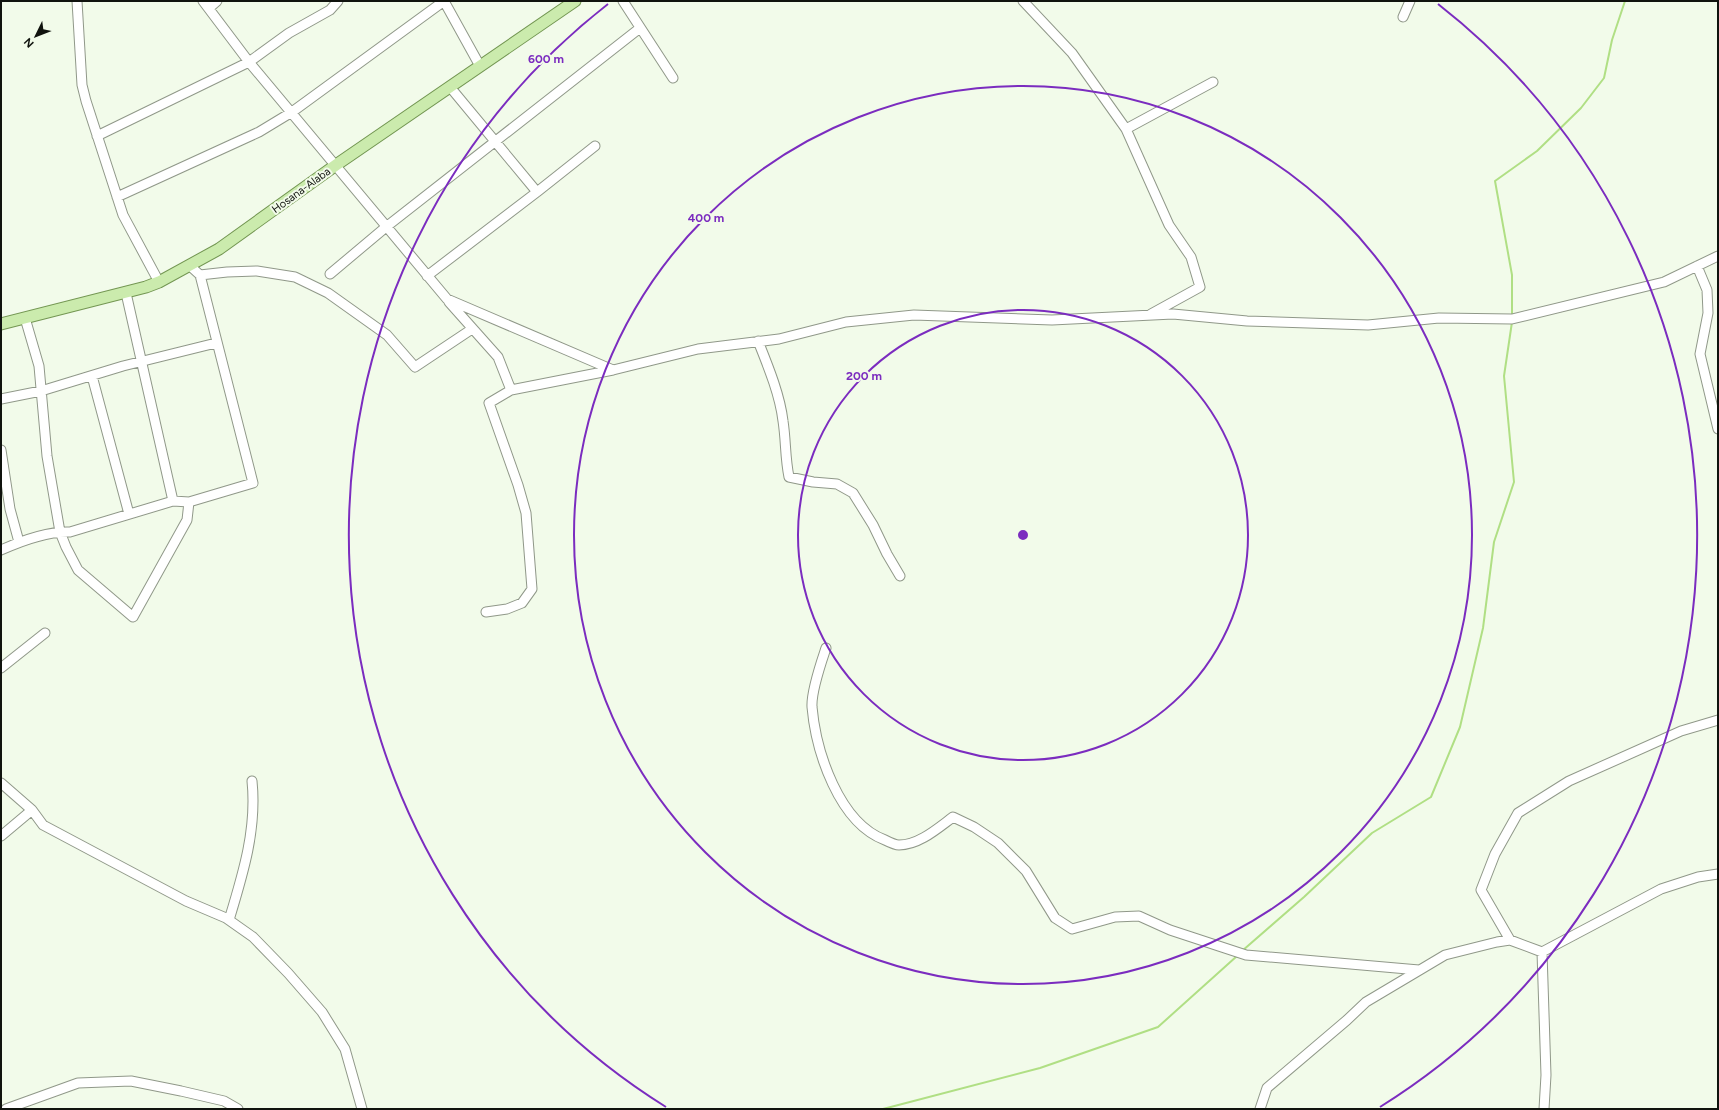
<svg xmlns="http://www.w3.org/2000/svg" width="1719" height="1110" viewBox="0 0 1719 1110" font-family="Figtree,sans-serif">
<rect width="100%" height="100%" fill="#f2fbea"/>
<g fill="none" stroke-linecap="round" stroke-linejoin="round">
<path stroke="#b0df84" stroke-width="2" d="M1512,315V275L1495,181L1537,151L1581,108L1604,78L1612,40L1625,1
M1242,951L1304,897L1372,833L1431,797L1460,727L1483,628L1494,542L1514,482L1504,376L1512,322
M883,1109L1040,1068L1158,1027L1237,956"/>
<g stroke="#909889" stroke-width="11">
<path id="minor" d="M77,1L82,85L86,101L123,215L159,282
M203,1L249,62L447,299L613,370L698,349L779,339L846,322L914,315L1052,320L1173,314L1247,321L1368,325L1439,318L1512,319L1664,282L1718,256
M444,1L480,66
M623,1L673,78
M1023,1L1072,53L1126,129L1169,225L1191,257L1200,287L1151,314
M209,8L217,1
M1403,17L1410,1
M1126,129L1213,82
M97,136L249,62L289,33L330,10L338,1
M537,192L595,146
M117,197L259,132L292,112L444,1
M189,265L200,275L227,272L257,271L295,277L328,293L387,335L415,367L472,329
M1697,266L1707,290L1708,313L1700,354L1718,429
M330,274L386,227L640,28
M427,276L537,192L450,87
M126,293L173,501
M449,302L498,357L511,390
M25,318L39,366L47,456L60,532L66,547L78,570L133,617L187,520L189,502
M758,341C768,366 780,395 783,421C786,440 785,458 789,477L813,482L837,484L853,493L873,525L887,554L900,576
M92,376L129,514
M1,399L41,391L123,366L216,343
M1,450L10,509L19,542
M1,550C21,541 47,531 70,532L173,501L189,502L253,483L200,275
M486,612L507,609L522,603L532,589L526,513L518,485L489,403L511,390L613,370
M826,648C821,663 811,691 812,707C816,752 839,823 885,840C889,842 895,845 899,845C919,845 938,828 953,817L974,827L998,843L1026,871L1055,918L1072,929L1115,917L1139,916L1170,930L1246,955L1419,970
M1,668L45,633
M1,783L32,810L43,825L186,901L226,918L253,937L288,973L322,1012L345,1049L362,1109
M1,836L32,810
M229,920C243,874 257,829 252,781
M1510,940L1481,890L1495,854L1518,813L1569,781L1681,731L1718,720
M1542,952L1546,1075L1544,1109
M6,1109L78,1083L131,1081L181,1091L224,1101L238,1109
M1260,1109L1267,1088L1347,1020L1366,1002L1445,955L1497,942L1510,940L1542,952L1661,889L1698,877L1718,874"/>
</g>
<g stroke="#739652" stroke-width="13">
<path id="major" d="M1,324L146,287L159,282L219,249L336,165L575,1"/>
</g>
<use href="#minor" stroke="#fff" stroke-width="9"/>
<use href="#major" stroke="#cbebad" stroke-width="11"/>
</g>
<g fill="none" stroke="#7b2cbf" stroke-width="2">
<circle cx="1023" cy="535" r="225"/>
<circle cx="1023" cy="535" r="449"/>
<path d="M666 1107A674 674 0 0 1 608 4M1438 4A674 674 0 0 1 1380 1107"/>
</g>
<g text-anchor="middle" stroke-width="4" stroke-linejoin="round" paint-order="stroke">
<g font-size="11" fill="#10130e" stroke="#f2fbea">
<text transform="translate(301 190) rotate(-36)" y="4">Hosana-Alaba</text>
</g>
</g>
<circle cx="1023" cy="535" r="6" fill="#7b2cbf" stroke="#f2fbea" stroke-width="2"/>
<g font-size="12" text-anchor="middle" font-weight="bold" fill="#7b2cbf" stroke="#f2fbea" stroke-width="4" stroke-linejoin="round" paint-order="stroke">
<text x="546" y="63">600 m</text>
<text x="706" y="222">400 m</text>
<text x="864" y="380">200 m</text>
</g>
<rect width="1719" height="1110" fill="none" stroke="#10130e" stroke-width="4"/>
<g transform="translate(36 36) rotate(227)" stroke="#f2fbea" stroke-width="3" paint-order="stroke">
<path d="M0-3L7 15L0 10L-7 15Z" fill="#10130e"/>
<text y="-6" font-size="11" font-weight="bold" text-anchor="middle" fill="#10130e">N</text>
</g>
</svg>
